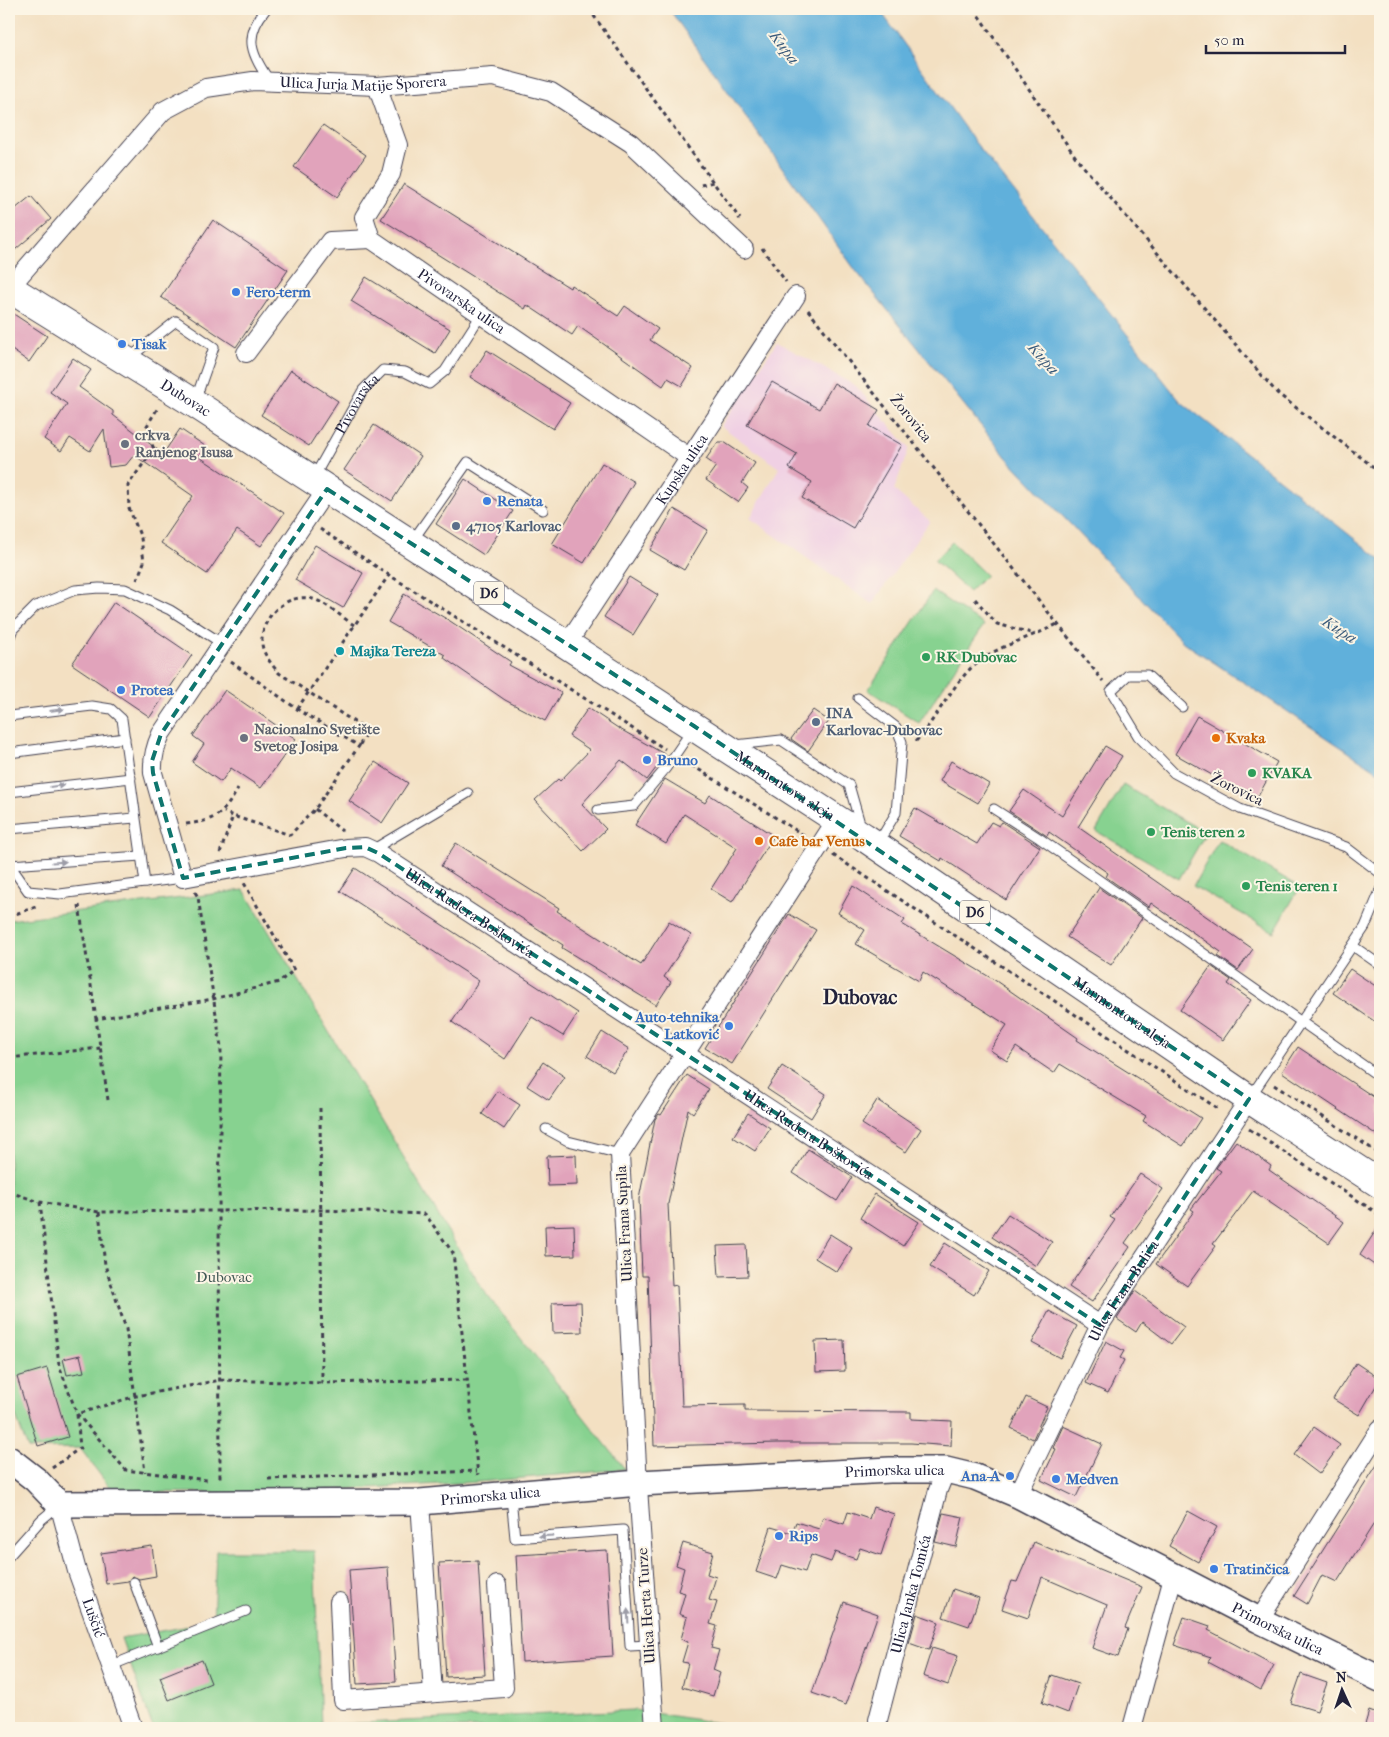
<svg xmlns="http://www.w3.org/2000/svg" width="1389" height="1737" viewBox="0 0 1389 1737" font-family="'IM FELL French Canon',serif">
<rect width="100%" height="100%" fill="#fcf5e5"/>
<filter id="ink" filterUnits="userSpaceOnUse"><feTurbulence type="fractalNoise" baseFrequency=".02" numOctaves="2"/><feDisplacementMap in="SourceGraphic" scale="10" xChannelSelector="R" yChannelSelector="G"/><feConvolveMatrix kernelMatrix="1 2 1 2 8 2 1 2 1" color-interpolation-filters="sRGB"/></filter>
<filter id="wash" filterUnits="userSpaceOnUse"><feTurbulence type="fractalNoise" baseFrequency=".0096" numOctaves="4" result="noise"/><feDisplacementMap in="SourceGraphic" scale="20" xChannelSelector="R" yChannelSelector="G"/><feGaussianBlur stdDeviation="1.12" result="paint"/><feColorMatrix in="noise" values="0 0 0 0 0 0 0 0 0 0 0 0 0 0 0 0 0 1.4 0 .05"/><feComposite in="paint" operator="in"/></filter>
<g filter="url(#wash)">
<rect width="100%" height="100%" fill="#f3e0c2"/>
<path fill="#f0d0e4" d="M777,342L856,386L909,448L894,490L930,521L872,604L750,518L779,468L721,426Z"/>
<path fill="#87d290" stroke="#547a66" d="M952,542L986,575L969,592L934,560Z
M933,591L984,625L919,723L868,690Z
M1123,785L1206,833L1179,879L1096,831Z
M1219,840L1300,887L1274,932L1193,886Z
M244,890L483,1290L625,1469L478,1482L273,1493L113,1492L80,1448L28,1449L12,1406L9,1370V920Z
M216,1551H314L321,1725L634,1710L751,1728H153L121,1638L213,1622Z"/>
<path fill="#61b0db" stroke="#42698b" d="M669,9H879L974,141L1180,401L1380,559V773L1183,642L1007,458L856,271Z"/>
<g id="blocks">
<path fill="#e1a3bb" d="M323,125L366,155L337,197L294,167Z
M404,184L570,288L571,285L618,316L625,306L658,329L650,340L693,368L682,386L668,378L663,386L578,326L572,335L527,305L525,309L381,219Z
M31,196L51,219L9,255V214Z
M213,220L288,270L236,347L161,297Z
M366,277L450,329L435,353L351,301Z
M9,311L47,336L29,362L9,348Z
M487,350L570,403L553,429L470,377Z
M73,358L91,370L79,387L113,411V415L163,454L180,429L205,446L198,456L284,513L261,546L237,530L207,574L161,543L193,496L134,455L126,465L109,467L104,429L90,451L70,438L61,451L44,439L67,404L50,392Z
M291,370L338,401L309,446L261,415Z
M772,382L819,409L834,383L879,410L869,426L902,445L853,528L802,498L812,482L789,468L797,454L747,425Z
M374,425L421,456L392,501L344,470Z
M718,442H724L755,463L742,483L748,488L738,502L706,480L716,466L706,459Z
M602,463L634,482L584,563L552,544Z
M465,479L513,511L484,555L436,524Z
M674,509L708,530L684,570L650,550Z
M315,545L363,573L343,608L295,580Z
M629,577L658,595L633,635L604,617Z
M404,594L450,621L511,662L509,665L561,693L545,721L505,700L444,658L445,655L388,622Z
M114,602L192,655L150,717L72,664Z
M225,690L296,739L261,788L231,768L221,782L192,762L204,744L193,736Z
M588,708L618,728L666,755L647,780L621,760L582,804L606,829L583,851L535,800L558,779L560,781L590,750L569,736Z
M813,710L829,721L808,751L791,739Z
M1197,716L1277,762L1256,800L1175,754Z
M1105,746L1122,756L1078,827L1253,949L1238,970L1218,956L1221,952L1151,903L1149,907L1106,877L1108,873L1049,832L1047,836L1009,811L1024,790L1062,816Z
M951,761L989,784L978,803L940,781Z
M375,762L408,783L382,823L349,801Z
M665,779L705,803L710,795L774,836L732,902L711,889L737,848L684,814L666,844L635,825Z
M915,808L977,844L991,822L999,826L1002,822L1040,847L1006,900L942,858L941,861L899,836Z
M456,843L559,908L557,911L641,965L669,921L691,935L664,977L671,982L656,1005L562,948L563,945L441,866Z
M355,868L578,1013L563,1036L532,1017L505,1059L452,1022L479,981L340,891Z
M853,886L905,920L902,924L996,981L1078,1038L1077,1040L1201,1118L1183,1146L1143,1121L1146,1116L1060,1064L1054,1073L1016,1047L1007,1061L990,1050L1007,1025L923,972L919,981L856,944L865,930L838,913Z
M1099,888L1142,918L1111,965L1067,937Z
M789,914L816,930L732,1064L705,1048Z
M1211,966L1231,980L1228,984L1251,1000L1223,1040L1180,1010Z
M1350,969L1380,989V1025L1333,993Z
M602,1032L629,1049L613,1072L587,1056Z
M1298,1047L1380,1101V1137L1282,1072Z
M543,1062L565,1077L549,1100L527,1086Z
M782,1066L826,1094L811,1118L767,1089Z
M687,1075L709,1089L693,1113L688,1109L668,1204L672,1286L677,1285L682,1406L745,1405V1411L911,1412V1419L952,1421L951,1446L911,1443H778L654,1446L648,1276H642L639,1199L655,1119L659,1114L661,1115Z
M498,1091L520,1105L504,1129L482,1114Z
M877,1100L921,1129L906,1152L862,1124Z
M748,1113L770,1128L755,1151L733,1137Z
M1236,1141L1271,1166L1269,1170L1344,1222L1329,1243L1253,1191L1213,1244L1216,1246L1187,1286L1156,1264L1194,1211L1191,1209L1221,1171L1216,1168Z
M808,1149L852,1177L837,1201L793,1173Z
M576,1155L577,1185L548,1186L547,1156Z
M1140,1174L1163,1189L1125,1243L1130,1247L1092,1302L1069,1287L1115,1220L1110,1217Z
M875,1194L919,1222L903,1246L860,1218Z
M1008,1214L1052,1242L1036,1266L992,1237Z
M1380,1224V1269L1360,1255Z
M574,1225L575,1255L546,1256L545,1226Z
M830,1234L852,1248L837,1272L815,1258Z
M945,1243L989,1271L974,1295L930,1267Z
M746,1245L748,1276L719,1277L717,1246Z
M1135,1291L1184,1327L1171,1344L1142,1322L1136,1332L1117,1319Z
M581,1302L582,1332L553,1333L552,1303Z
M1049,1311L1077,1326L1060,1358L1032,1343Z
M844,1340L845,1371L816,1372L815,1341Z
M1106,1341L1124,1351L1120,1358L1124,1360L1108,1393L1086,1383Z
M80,1355L84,1372L67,1375L63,1359Z
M1356,1363L1380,1379L1359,1415L1333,1399Z
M47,1368L68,1437L38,1446L17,1377Z
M1026,1397L1047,1407L1033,1439L1011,1428Z
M1063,1426L1102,1444L1076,1497L1041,1480L1056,1449L1053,1448Z
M1314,1427L1340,1445L1319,1474L1294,1455Z
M1380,1460V1514L1337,1582L1322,1575L1307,1604L1294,1596Z
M873,1507L894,1514L881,1555L860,1548L856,1559L835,1552L831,1562L811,1555L805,1572L782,1565L777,1579L756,1572L771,1527L792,1533L796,1522L819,1529L823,1517L844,1524L848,1512L869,1519Z
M1188,1511L1217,1527L1198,1562L1169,1546Z
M943,1513L963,1517L956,1547L935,1542Z
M1034,1542L1142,1587L1125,1628L1128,1629L1118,1657L1092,1648L1107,1605L1042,1577L1028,1618L1002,1609L1012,1581L1017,1582Z
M683,1543L713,1552L707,1574L716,1577L709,1600L717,1602L710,1624L717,1626L711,1648L719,1650L713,1670L720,1673L713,1696L682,1687L688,1663L682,1662L688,1642L681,1639L687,1617L679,1614L685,1593L678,1591L684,1568L676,1565Z
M152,1546L156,1576L139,1579L132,1576L128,1581L106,1584L101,1553Z
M607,1550L613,1656L522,1662L516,1555Z
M478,1561L485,1675L446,1677L439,1563Z
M388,1567L396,1682L357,1684L349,1570Z
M953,1589L979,1598L969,1626L943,1617Z
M844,1602L878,1614L846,1705L812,1693Z
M917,1614L939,1622L929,1650L909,1643Z
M1184,1617L1210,1626L1208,1630L1274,1665L1261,1690L1208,1662L1211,1657L1174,1645Z
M932,1648L958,1656L948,1685L923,1676Z
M202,1660L211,1683L169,1700L160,1677Z
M1301,1674L1327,1683L1317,1711L1291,1703Z
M1052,1675L1078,1684L1068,1713L1042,1703Z
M1369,1711L1380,1715V1728H1364Z"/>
</g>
</g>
<g filter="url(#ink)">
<use href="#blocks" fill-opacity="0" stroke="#413e4f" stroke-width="1"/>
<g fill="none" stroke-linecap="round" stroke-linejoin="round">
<g stroke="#413e4f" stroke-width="11">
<g id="lane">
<path d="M266,9C242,38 252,54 270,82"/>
<path d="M128,359L176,321L214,347L195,401"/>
<path id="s1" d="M314,477L363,390L383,370L405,372L429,384L445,371L481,315"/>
<path d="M413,540L468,462L543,510"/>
<path d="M9,639L13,629L36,606L75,590L99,588L125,589L170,610L223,644"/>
<path d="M858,698L896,727L902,742L896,813L878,843"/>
<path d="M1182,707L1147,675H1128L1111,691L1138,736L1174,773L1240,809L1346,847L1380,873"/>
<path d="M9,716L92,706L111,709L122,719L145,883"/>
<path d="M735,745L781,740L849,785L861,827"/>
<path d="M9,753L125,738"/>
<path d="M9,792L131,778"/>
<path d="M994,809L1039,838L1380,1077"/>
<path d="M598,810L634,806L666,768L692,730"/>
<path d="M9,829L135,818"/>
<path d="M372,850L468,793"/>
<path d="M9,854L10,865L28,891L60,894L183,878"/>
<path d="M10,865L141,856"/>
<path d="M1353,946L1380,965"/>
<path d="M1251,1096L1365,927L1380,891"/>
<path d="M546,1129L568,1141L620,1154"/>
<path d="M511,1497L515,1538L623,1530L630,1646L648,1645"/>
<path d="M9,1556L41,1520L59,1505"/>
<path d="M134,1582L158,1647"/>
<path d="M110,1666L246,1611"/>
</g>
</g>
<g stroke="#413e4f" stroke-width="20">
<g id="street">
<path id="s2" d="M377,86L398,145L391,174L364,217L371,239L690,458"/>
<path id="s3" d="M9,288L163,111L206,88L253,81L377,86L493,77L551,92L631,143L744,249"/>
<path d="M246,353L330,241L371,239"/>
<path id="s4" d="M327,489L161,734C155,747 152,758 153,773L183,878L346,848L365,847L378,853L1100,1325"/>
<path id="s5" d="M567,644L796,296"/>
<path id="s6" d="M1018,1495L1100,1325L1249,1099"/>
<path d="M420,1502L433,1693"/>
<path id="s7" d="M59,1504L77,1571L133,1728"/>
<path d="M339,1602L343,1700L504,1688L497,1585"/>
<path d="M1259,1620L1380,1429"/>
<path id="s8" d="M878,1720L938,1490L946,1470"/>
<path d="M655,1728L639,1502L620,1154L837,819"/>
<path d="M1132,1728L1174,1574"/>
</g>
</g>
<g stroke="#413e4f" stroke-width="28">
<g id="secondary">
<path id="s9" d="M9,1459L36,1480L59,1504L420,1502L639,1483L890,1470H946L975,1477L1018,1495L1259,1620L1380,1679"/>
</g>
</g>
<g stroke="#413e4f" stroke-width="30">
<g id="primary">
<path id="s10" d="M9,288L194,403L864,837L1249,1099L1380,1184"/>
</g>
</g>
<path stroke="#413e4f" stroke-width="3" stroke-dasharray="4 4" stroke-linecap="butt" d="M589,9L713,182
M974,9L1077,159L1277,393L1380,472
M701,185L713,182L740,219
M762,248L786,282
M808,310L1103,681
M320,529L389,575L665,749
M137,580L144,562L141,538L129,508L128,485L154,449L145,429L159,406
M975,599L997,624L1035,634
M354,625C341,617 324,600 308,598C283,595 260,619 262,644C263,654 272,665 279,673L368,731L359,746
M231,662L297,709L359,746L315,809L290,835L233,816
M297,709L389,575
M916,741C936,719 949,691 969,670C989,647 1031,639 1057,624
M685,761L805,836
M315,809L342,831
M186,824C216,821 223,814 238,789
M220,853L233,816L224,812
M833,855L1220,1110
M195,892L198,897L221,1047L219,1212L220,1481
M79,905L96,1019
M9,916L39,906
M9,1058L100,1048
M1274,1085L1380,1154
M108,1100L96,1019L213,999L279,982L294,970L244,883
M320,1108L322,1383L467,1380
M1249,1129L1380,1215
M9,1192L40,1202L99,1212L321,1210L425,1214L453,1253L478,1475
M40,1202L59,1365L77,1414L126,1470L207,1480
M99,1212L105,1265L126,1329L145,1472
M52,1468L80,1448L77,1414L136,1396L220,1380L322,1383
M268,1479L477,1471"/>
<use href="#lane" stroke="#fff" stroke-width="9"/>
<use href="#street" stroke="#fff" stroke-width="18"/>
<use href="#secondary" stroke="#fff" stroke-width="25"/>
<use href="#primary" stroke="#fff" stroke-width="28"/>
</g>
<defs><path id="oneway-solid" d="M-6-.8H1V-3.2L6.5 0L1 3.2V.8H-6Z" transform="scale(1.25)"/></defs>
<g fill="#9c9ca7">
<use href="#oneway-solid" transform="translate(57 710) rotate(-7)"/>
<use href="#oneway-solid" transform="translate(57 786) rotate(-7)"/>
<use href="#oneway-solid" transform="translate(59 862) rotate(-4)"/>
<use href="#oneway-solid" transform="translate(546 1536) rotate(176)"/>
<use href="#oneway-solid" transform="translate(628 1616) rotate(-93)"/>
</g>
</g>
<path fill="none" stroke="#0f766e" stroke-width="4" stroke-dasharray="10 6" stroke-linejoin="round" d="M327,489L694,726L1249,1099L1100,1325L378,853L365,847L346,848L183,878L153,773L152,761L161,734Z"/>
<g fill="#3f7fe0" stroke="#fcf5e5" stroke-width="2">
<circle cx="236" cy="292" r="5"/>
<circle cx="122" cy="344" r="5"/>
<circle cx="487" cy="501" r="5"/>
<circle cx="121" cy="690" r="5"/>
<circle cx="647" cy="760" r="5"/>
<circle cx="729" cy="1026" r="5"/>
<circle cx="1010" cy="1476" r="5"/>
<circle cx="1056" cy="1479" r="5"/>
<circle cx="779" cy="1536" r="5"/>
<circle cx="1214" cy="1569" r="5"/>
</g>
<g fill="#6b7280" stroke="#fcf5e5" stroke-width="2">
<circle cx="125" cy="444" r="5"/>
<circle cx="244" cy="738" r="5"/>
</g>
<g fill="#5c6f8a" stroke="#fcf5e5" stroke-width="2">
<circle cx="456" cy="526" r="5"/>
<circle cx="816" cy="722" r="5"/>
</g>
<circle fill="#0f9aa8" stroke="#fcf5e5" stroke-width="2" cx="340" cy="651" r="5"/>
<g fill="#2e9e5b" stroke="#fcf5e5" stroke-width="2">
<circle cx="926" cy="657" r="5"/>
<circle cx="1252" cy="773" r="5"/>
<circle cx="1151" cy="832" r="5"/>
<circle cx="1246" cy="886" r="5"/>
</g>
<g fill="#e8710a" stroke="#fcf5e5" stroke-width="2">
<circle cx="1216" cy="738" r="5"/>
<circle cx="759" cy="841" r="5"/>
</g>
<g text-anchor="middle" stroke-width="4" stroke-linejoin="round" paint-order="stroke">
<g fill="#fcf5e5" stroke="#63616e" stroke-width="1">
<rect x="474" y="581.5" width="30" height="23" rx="4"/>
<rect x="960" y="900.5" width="30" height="23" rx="4"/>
</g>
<g font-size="14" font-weight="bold" fill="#22223b">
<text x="489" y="598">D6</text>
<text x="975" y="917">D6</text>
</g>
<g font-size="15" fill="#22223b" stroke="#fcf5e5">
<text dy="5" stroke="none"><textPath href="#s3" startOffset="441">Ulica Jurja Matije Šporera</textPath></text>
<text dy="5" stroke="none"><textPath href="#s2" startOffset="276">Pivovarska ulica</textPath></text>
<text dy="5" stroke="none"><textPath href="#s10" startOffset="208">Dubovac</textPath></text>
<text dy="5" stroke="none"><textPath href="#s1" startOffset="85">Pivovarska</textPath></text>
<text transform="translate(911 418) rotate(51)" y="5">Žorovica</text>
<text dy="5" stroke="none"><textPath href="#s5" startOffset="209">Kupska ulica</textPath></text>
<text dy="5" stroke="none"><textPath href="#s10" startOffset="922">Marmontova aleja</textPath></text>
<text transform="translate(1237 789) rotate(26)" y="5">Žorovica</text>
<text dy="5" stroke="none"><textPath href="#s4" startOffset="754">Ulica Ruđera Boškovića</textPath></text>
<text dy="5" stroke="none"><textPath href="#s10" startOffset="1328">Marmontova aleja</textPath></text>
<text dy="5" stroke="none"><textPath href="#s4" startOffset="1159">Ulica Ruđera Boškovića</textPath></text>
<text transform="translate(624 1224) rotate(-93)" y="5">Ulica Frana Supila</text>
<text dy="5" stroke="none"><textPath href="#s6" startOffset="230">Ulica Frana Bulića</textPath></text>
<text dy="5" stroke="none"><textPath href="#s9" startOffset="904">Primorska ulica</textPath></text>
<text dy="5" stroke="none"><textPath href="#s9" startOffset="499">Primorska ulica</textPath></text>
<text dy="5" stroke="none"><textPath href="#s8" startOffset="130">Ulica Janka Tomića</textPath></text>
<text transform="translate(646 1606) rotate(-94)" y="5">Ulica Herta Turze</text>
<text dy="5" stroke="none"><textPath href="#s7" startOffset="119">Luščić</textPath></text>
<text dy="5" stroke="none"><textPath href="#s9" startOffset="1324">Primorska ulica</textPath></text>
</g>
<g font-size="15" font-weight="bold" fill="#366cbe" stroke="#fcf5e5" text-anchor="start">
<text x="246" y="297">Fero-term</text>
<text x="132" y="349">Tisak</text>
<text x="497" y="506">Renata</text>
<text x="131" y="695">Protea</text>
<text x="657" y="765">Bruno</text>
<text x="719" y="1022" text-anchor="end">Auto-tehnika<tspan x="719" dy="17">Latković</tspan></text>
<text x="1000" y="1481" text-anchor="end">Ana-A</text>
<text x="1066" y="1484">Medven</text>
<text x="789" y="1541">Rips</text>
<text x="1224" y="1574">Tratinčica</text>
</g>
<g font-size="15" font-weight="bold" fill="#5b616d" stroke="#fcf5e5" text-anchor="start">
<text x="135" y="440">crkva<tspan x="135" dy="17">Ranjenog Isusa</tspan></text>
<text x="254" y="734">Nacionalno Svetište<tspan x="254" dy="17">Svetog Josipa</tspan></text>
</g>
<g font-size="15" font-weight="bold" fill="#4e5e75" stroke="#fcf5e5" text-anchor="start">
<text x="466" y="531">47105 Karlovac</text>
<text x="826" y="718">INA<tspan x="826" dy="17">Karlovac-Dubovac</tspan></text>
</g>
<g font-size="15" font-weight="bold" fill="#0d838f" stroke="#fcf5e5" text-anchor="start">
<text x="350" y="656">Majka Tereza</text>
</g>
<g font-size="15" font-weight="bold" fill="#27864d" stroke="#fcf5e5" text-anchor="start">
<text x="936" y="662">RK Dubovac</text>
<text x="1262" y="778">KVAKA</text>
<text x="1161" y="837">Tenis teren 2</text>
<text x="1256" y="891">Tenis teren 1</text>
</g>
<g font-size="15" font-weight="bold" fill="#c56008" stroke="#fcf5e5" text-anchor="start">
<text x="1226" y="743">Kvaka</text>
<text x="769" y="846">Cafe bar Venus</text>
</g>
<g font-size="15" fill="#405754" stroke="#fcf5e5">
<text x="224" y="1282">Dubovac</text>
</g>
<g font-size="16" font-style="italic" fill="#3b5b7b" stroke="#fcf5e5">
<text transform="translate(785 47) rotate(53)" y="6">Kupa</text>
<text transform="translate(1044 358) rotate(48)" y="6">Kupa</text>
<text transform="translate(1340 629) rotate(33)" y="6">Kupa</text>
</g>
<g font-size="20" font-weight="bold" fill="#22223b" stroke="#fcf5e5">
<text x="860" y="1004">Dubovac</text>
</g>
</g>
<rect width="1389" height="1737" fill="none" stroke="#fcf5e5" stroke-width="30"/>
<g transform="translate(1342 1690) rotate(357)" stroke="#fcf5e5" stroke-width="4" paint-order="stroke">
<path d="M0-4L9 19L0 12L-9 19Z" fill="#22223b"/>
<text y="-8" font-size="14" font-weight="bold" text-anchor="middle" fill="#22223b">N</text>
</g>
<path d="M1206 45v8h139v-8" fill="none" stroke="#22223b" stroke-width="2.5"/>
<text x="1214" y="45" font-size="15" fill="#22223b" stroke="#fcf5e5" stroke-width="4" paint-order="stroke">50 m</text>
</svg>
